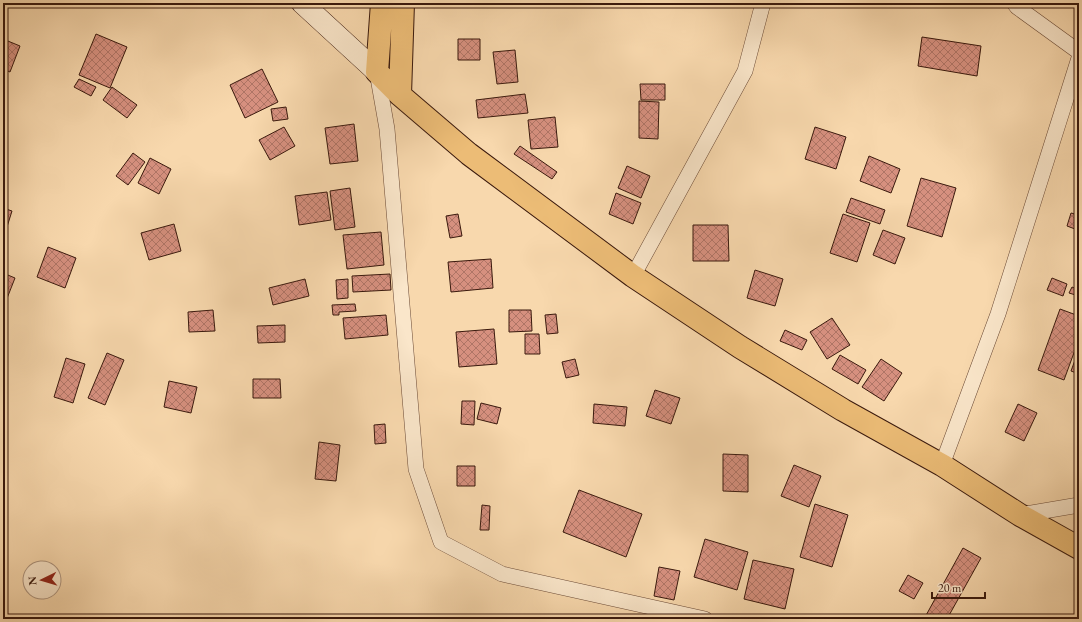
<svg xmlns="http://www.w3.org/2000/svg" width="1082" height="622" viewBox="0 0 1082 622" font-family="'EB Garamond',serif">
<defs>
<pattern id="building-cross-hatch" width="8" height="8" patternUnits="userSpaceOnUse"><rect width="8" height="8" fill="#d6907f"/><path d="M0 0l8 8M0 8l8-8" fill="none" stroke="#af7566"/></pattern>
</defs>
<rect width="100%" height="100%" fill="#f8d8ad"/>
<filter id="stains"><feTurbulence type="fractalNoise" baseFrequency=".005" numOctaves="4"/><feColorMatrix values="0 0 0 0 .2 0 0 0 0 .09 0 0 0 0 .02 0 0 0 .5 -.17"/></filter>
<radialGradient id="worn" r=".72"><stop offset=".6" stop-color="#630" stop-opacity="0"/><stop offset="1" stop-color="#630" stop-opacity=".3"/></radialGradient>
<path fill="url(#building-cross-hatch)" stroke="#3a190d" d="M96,34L127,47L110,88L79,75Z
M922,37L981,46L977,76L918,66Z
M3,39L20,46L10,72L3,69Z
M458,39H480V60H458Z
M515,50L518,82L497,84L493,52Z
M262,69L278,102L245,118L230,85Z
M79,79L96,87L91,96L74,87Z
M640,84H665V100H641Z
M112,87L137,105L127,118L103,100Z
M525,94L528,113L478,118L476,100Z
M639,101L659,102L658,139L639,138Z
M286,107L288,119L273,121L271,109Z
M555,117L558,147L531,149L528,120Z
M354,124L358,161L330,164L325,128Z
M284,127L295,146L270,160L259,140Z
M815,127L846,137L836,169L805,159Z
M520,146L557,172L552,179L514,154Z
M133,153L145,162L128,185L116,176Z
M869,156L900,169L891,193L860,181Z
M150,158L171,169L159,194L138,183Z
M627,166L650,176L641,198L618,188Z
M921,178L956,188L942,237L907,226Z
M350,188L355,227L335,230L330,191Z
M327,192L331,220L299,225L295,196Z
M616,193L641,203L633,224L609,214Z
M851,198L885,210L880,224L846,212Z
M3,208L12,211L6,230L3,229Z
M1071,213L1079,215L1075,229L1067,226Z
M458,214L462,236L450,238L446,216Z
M843,214L870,223L857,262L830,253Z
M174,224L181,251L149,260L141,233Z
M693,225H728L729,261H693Z
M883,230L905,238L895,264L873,255Z
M381,232L384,265L347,269L343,235Z
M48,247L76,258L65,288L37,277Z
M491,259L493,288L451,292L448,262Z
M755,270L783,279L775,306L747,298Z
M3,273L15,278L4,306H3Z
M390,274L391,290L353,292L352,276Z
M1052,278L1067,284L1063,296L1047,290Z
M305,279L309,296L273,305L269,288Z
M348,279V298L337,299L336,280Z
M1072,287L1079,290V296L1069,293Z
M355,304L356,311L339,312V315H333L332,305Z
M1060,309L1079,316V339L1064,380L1038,370Z
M213,310L215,331L189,332L188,312Z
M509,310H531L532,331L509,332Z
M556,314L558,333L547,334L545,315Z
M386,315L388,335L345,339L343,318Z
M832,318L850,345L827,359L810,332Z
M285,325V342L258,343L257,326Z
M494,329L497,364L459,367L456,332Z
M785,330L807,340L802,350L780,341Z
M525,334H539L540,354H525Z
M1079,349V374L1071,371Z
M107,353L124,360L105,405L88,398Z
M840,355L866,370L858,384L832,369Z
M66,358L85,364L73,403L54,397Z
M575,359L579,375L566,378L562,362Z
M881,359L902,373L884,401L862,387Z
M253,379H280L281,398H253Z
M169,381L197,387L191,413L164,407Z
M655,390L680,398L671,424L646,416Z
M462,401H475L474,425L461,424Z
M481,403L501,408L497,424L477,419Z
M594,404L627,407L625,426L593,423Z
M1018,404L1037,413L1024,441L1005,432Z
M385,424L386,443L375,444L374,425Z
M319,442L340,445L336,481L315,479Z
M723,454L748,455V492L723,491Z
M794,465L821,476L809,507L781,496Z
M457,466H475V486H457Z
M579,490L642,514L626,557L563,532Z
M815,504L848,515L832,567L800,557Z
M482,505L490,506L489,530H480Z
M705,539L748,552L737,590L694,577Z
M963,548L981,558L947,619H924Z
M753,560L794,569L785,609L744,599Z
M659,567L680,571L674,600L654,596Z
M908,575L923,583L914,599L899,591Z"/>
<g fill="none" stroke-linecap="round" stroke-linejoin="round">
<g stroke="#6a4935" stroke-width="16">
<path id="minor" d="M1014,3L1017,7L1079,52
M377,72L387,129L416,469L441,542L502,574L705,619
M633,276L745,71L763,3
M942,465L998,314L1079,58
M1020,515L1079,505"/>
</g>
<g stroke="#3a190d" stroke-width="22">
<path id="secondary" d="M302,3L377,72"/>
</g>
<g stroke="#3a190d" stroke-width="24">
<path id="trunk" d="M382,3L377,72L400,95L469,154L633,276L740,347L843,410L942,465L1020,515L1079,548
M400,95L403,3"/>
</g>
<use href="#minor" stroke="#fae6ca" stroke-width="15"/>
<use href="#secondary" stroke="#fae6ca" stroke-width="21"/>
<use href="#trunk" stroke="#ecbc76" stroke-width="22"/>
</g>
<rect width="1082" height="622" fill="none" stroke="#f8d8ad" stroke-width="16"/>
<rect x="4" y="4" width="1074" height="614" fill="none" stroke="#3a190d" stroke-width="2"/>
<rect x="8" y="8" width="1066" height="606" fill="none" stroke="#3a190d"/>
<g transform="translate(42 580) rotate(265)"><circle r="19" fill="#fae6ca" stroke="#ad947e"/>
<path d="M0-3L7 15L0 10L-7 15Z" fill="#8f2418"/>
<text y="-6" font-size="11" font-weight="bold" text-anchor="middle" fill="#3a190d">N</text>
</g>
<path d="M932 592v6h53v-6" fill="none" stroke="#3a190d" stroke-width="2"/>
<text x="938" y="592" font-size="12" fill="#3a190d" stroke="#fae6ca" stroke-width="3" paint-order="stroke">20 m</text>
<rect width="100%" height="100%" filter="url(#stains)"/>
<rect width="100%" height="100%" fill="url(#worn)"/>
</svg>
